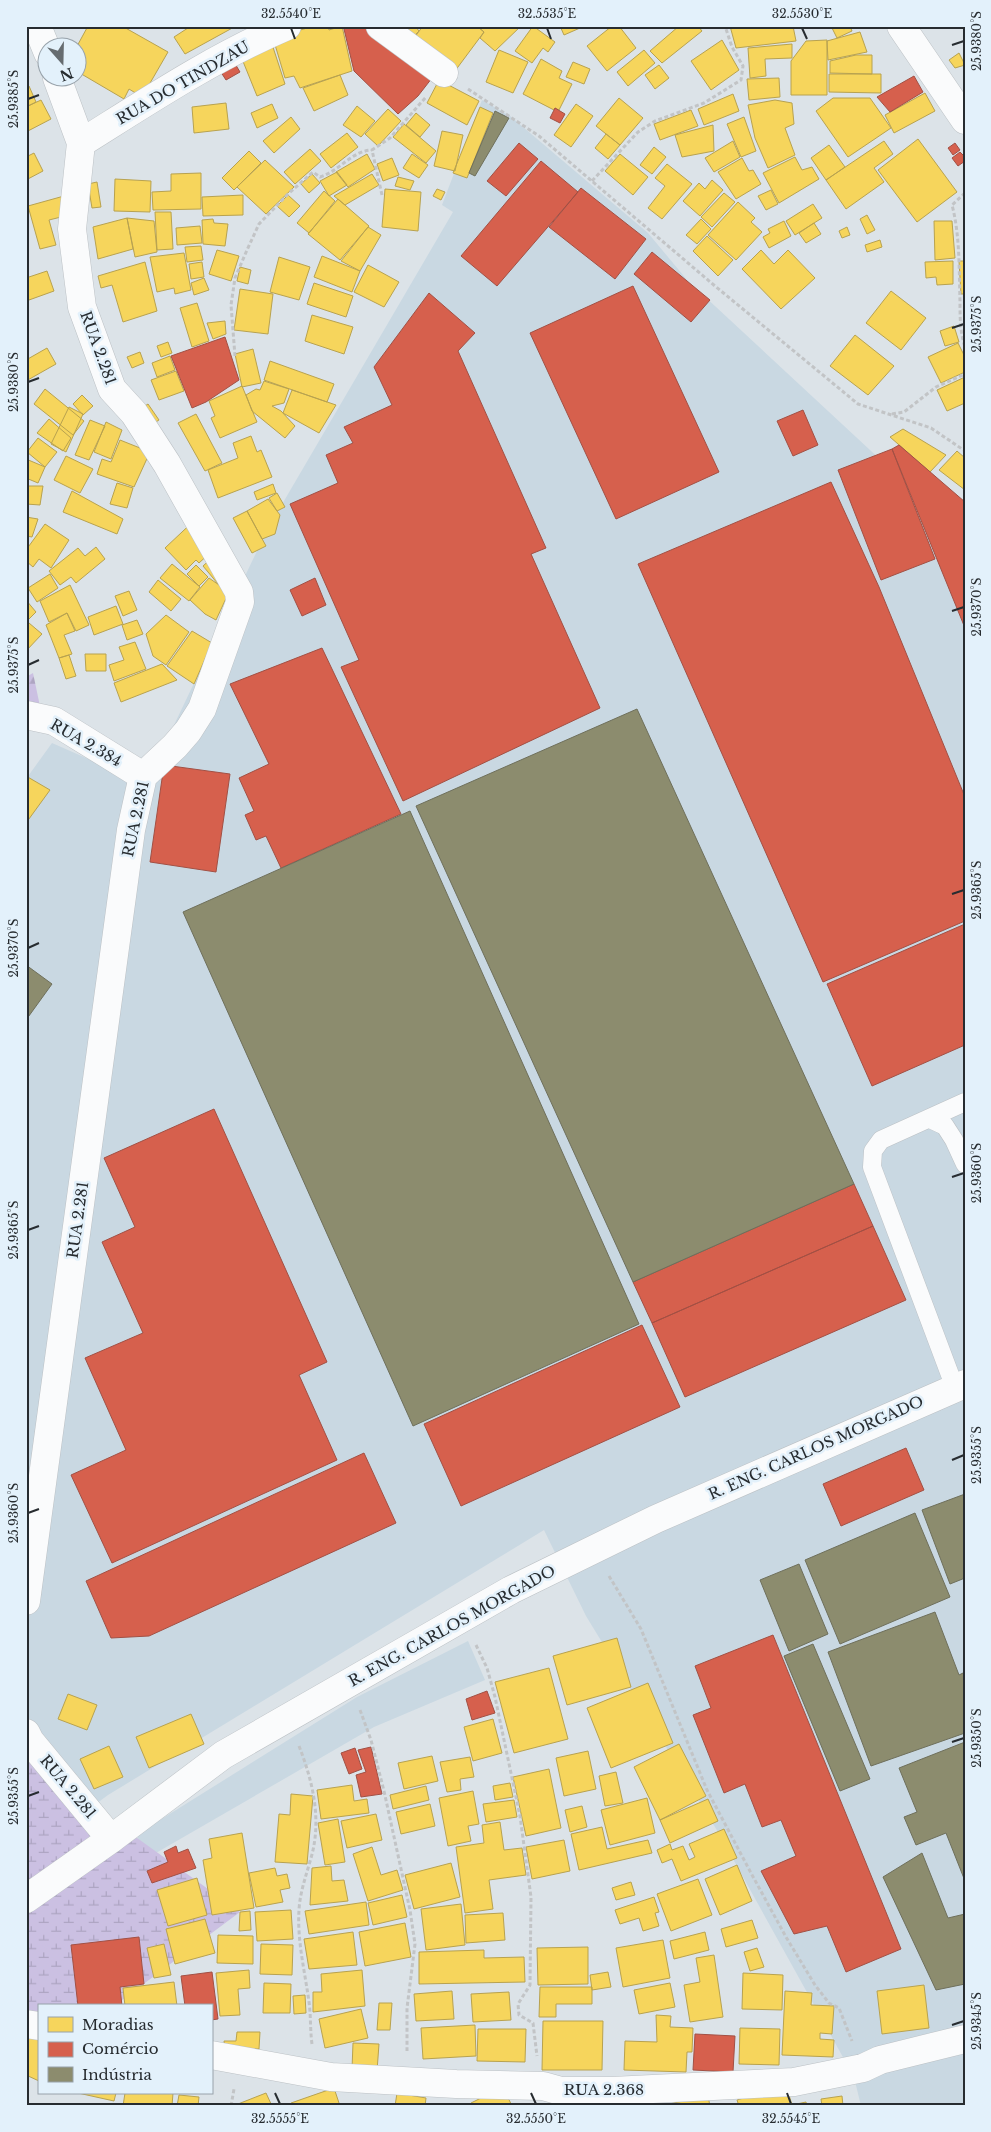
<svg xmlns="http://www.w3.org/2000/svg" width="991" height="2132" viewBox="0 0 991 2132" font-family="'Libre Baskerville',serif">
<defs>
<pattern id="forest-firs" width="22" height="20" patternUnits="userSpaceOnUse" patternTransform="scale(1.25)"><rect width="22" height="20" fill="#cbc0e2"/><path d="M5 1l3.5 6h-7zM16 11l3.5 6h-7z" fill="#aea5c2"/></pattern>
<pattern id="wetland-marsh" width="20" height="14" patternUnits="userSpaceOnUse" patternTransform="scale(1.25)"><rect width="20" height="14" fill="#cbc0e2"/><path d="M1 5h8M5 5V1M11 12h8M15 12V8" fill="none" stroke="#aea5c2"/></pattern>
</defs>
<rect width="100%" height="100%" fill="#dce3e8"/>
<path fill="#c9d8e2" d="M482,100L510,116L648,233L688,281L898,476L965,533V2106H861L854,2077L718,1832L586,1616L544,1530L108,1795L26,1856V779L52,743L102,765H155L267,530L453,212L442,205Z
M468,1641L485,1680L374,1727L149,1857L136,1835L357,1697Z"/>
<path fill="url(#forest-firs)" d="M33,673L45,730L26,729V677Z"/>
<path fill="url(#wetland-marsh)" d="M26,1758L240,1912L114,2006H39V2062L26,2071Z"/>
<path fill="#f6d55c" stroke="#b8a24f" d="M88,26H122L168,52L142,97L129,89L124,99L78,72V48H76Z
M191,26H236L185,54L174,37Z
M314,26H328L329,30L342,26L352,71L300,88L294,76L285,78L273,38Z
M399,26H415L419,31L410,40Z
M423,26H477L484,32L452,75L411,42Z
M477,26H521L495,51L480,38L484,32Z
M533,26L555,42L548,52L543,48L532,63L515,51Z
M560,26H579L580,28L564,35Z
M612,26H619L636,48L607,71L587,46Z
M679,26H698L702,31L662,63L650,51Z
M730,26H793L796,41L736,48Z
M831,26H850L852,31L837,38Z
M860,32L867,52L828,60L827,41Z
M270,38L285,84L257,96L240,54Z
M722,40L739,70L711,90L691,61Z
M827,40V95H791V61L806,41Z
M792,44V58L765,59L766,76L750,78L748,48Z
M499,50L528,62L513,93L486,82Z
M644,50L655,63L628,86L617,72Z
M959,53L965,65L955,68L949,60Z
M856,55H872V74L830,73V61Z
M541,59L562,71L559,78L572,84L559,110L555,108L554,110L523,94Z
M573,62L590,69L584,84L566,77Z
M659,65L669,78L655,89L645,75Z
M829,74H881V93L829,92Z
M340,75L348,95L314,111L303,88Z
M779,78L780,97L749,100L747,79Z
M439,80L479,101L467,125L427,103Z
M29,86L36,102L26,107V87Z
M925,93L935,111L894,133L885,115Z
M733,94L739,111L704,125L698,109Z
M619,98L643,118L620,145L596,126Z
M833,98H870L891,128L848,157L816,111Z
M41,100L51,119L26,132V107Z
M775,100L792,103L794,124L785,128L795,155L768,168L755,138L748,105Z
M226,103L229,129L194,133L192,107Z
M272,104L278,118L257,128L251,113Z
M576,104L593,116L571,147L554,135Z
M357,106L375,121L361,137L343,125Z
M480,107L493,113L467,178L453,173Z
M388,109L401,121L378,146L365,134Z
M691,110L698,126L660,140L654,124Z
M416,113L430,125L420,137L406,125Z
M291,117L300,129L274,153L263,141Z
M744,117L756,151L741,157L727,124Z
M404,124L436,151L426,163L393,137Z
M713,125L714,151L682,157L675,135Z
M442,131L463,135L455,171L434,166Z
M347,133L358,147L331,168L320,154Z
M606,134L620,145L608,159L595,148Z
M918,139L957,192L917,222L878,170Z
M733,141L740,157L714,172L705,158Z
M884,141L893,154L874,168L884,182L846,209L826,180Z
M829,145L845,167L826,180L811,158Z
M654,147L666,157L652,174L640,165Z
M310,149L321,161L295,184L284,172Z
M249,151L261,163L234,190L222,178Z
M34,153L43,171L26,180V157Z
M367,154L375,169L348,187L336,172Z
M412,154L428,165L419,178L403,168Z
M620,154L648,177L633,195L605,171Z
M795,157L802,170L812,167L819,179L779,203L763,173Z
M392,158L399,175L383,181L377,164Z
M742,158L749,171L753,170L761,184L736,199L718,172Z
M265,160L294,187L266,214L237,187Z
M667,164L692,184L662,219L648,208L665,186L655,178Z
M337,172L347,185L329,196L320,181Z
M201,173V209L153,210L152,192L171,191V174Z
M312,174L320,183L309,193L301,184Z
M372,174L379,185L345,205L334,196Z
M398,177L414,181L410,190L395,186Z
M115,179L151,181L150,212L114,211Z
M712,180L723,190L700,216L683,201L699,183L705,189Z
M97,182L101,207L92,208L88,184Z
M385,189L421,192L418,231L382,227Z
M437,189L445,192L441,200L433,196Z
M771,190L778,204L766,210L758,196Z
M324,191L335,201L309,233L297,223Z
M724,193L735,202L712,227L701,217Z
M243,195V215L203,216L202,197Z
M288,195L300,206L289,217L277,206Z
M64,196L69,215L49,220L56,245L40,249L28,206Z
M338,199L369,226L340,260L308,234Z
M738,202L755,218L751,222L762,232L736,260L708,235Z
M813,204L822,218L795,235L786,221Z
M155,212H171L173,249L157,250Z
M867,215L875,230L867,234L860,219Z
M127,218L154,221L157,252L135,257Z
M127,218L133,249L98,259L93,227Z
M213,219L214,223L228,224L225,246L203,244L202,220Z
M701,219L711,229L697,244L686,235Z
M784,221L791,236L769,248L763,237L770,233L768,229Z
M934,221H952L955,258L935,260Z
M814,223L821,234L806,243L799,233Z
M200,226L202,243L177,245L176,228Z
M368,227L381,235L360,271L341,261Z
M847,227L850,235L842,238L839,231Z
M707,236L733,260L718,276L693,251Z
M880,240L882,247L867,252L865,245Z
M201,246L203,260L187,262L185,247Z
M217,250L239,256L231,281L209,274Z
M761,250L774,264L788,250L815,278L781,309L742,269Z
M184,253L191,290L175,294L174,288L157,292L150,257Z
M322,256L360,271L352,292L314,277Z
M279,257L310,267L299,300L270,292Z
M953,261V284L937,285L936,277L926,278L925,262Z
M959,261H965V294H961Z
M145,262L157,311L123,322L112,285L101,288L98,276Z
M202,262L204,277L191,279L189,264Z
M368,265L399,282L384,307L354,292Z
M240,267L251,270L248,284L237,281Z
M47,271L54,291L29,300L26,294V278Z
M204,278L209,290L194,295L191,283Z
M314,283L353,296L346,317L307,304Z
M240,289L273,294L268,334L234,330Z
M891,291L926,318L901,350L866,323Z
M197,303L209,341L192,347L180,308Z
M312,315L353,327L344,354L305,341Z
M225,321L226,334L213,339L207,323Z
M954,326L959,342L945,346L940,331Z
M855,335L894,366L868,395L830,366Z
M168,342L172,353L161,357L157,346Z
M958,343L965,357V372L941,383L928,357Z
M47,348L56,364L26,381V360Z
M253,349L261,383L242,387L235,354Z
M140,352L144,363L132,368L127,357Z
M170,356L175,370L157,377L152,363Z
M270,361L334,384L327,402L264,380Z
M176,371L184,391L159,400L151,380Z
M965,377V403L947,411L937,390Z
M264,381L289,389L284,403L272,406L281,411L295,426L285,438L252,411L246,395L256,389L260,390Z
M242,386L257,422L220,438L211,418L215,416L209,401Z
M45,389L84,421L73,435L34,404Z
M292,390L336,405L319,433L283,413Z
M82,395L93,406L83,415L73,404Z
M148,404L159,420L146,428L136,412Z
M69,407L83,414L66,452L51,444Z
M196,414L222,463L205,471L178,423Z
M49,419L71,438L63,451L37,433Z
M90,420L105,426L89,460L75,455Z
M106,422L122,430L111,459L94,452Z
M903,429L946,455L930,472L890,437Z
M251,436L257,452L261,450L272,477L218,498L208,470L238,458L233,443Z
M38,438L57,452L45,467L27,452Z
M120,440L150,452L134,487L97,474L102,459L111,462Z
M957,451L965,458V490L939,470Z
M66,456L93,469L80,493L54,480Z
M26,459L45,467L38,483L26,478Z
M117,483L133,488L127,508L110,504Z
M273,484L276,493L257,500L254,492Z
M26,486H43L40,505L26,504Z
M72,491L123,519L117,534L63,512Z
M277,493L285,507L277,511L269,498Z
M268,499L280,515L275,534L262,539L247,511Z
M247,511L266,546L252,553L233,518Z
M199,516L222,542L199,563L196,560L186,570L165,548Z
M26,517L38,519L32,537L26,536Z
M45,524L69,540L51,568L39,559L33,567L26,561V550Z
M96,547L105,559L76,583L71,577L60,585L49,571L78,548L85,556Z
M214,556L229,575L218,584L203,566Z
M172,564L200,587L189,601L160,578Z
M196,565L208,577L199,586L187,574Z
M50,574L58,588L37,602L28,588Z
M209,578L229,592L216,620L205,614L190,600Z
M158,580L181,599L171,611L149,592Z
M70,585L89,625L76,631L67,613L49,622L40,601Z
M129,591L137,610L123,616L115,596Z
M26,600L36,612L26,622Z
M116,606L123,624L94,635L88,617Z
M67,613L75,631L64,635L72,654L59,658L46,625Z
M166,615L189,632L166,665L153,656L146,634Z
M137,620L143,634L127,640L122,625Z
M29,623L42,634L26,651V626Z
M192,631L212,643L194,684L167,666Z
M135,642L146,669L114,681L109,665L124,660L119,647Z
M85,654H106V671H86Z
M69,655L76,676L66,679L59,658Z
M162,664L177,680L121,702L114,683Z
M26,776L50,790L26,823Z
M617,1638L631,1687L567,1705L553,1656Z
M549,1668L568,1739L514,1753L495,1682Z
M648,1683L673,1743L611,1768L587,1708Z
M68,1694L97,1705L87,1730L58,1719Z
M191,1714L204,1744L149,1768L136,1737Z
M493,1719L502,1753L473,1761L464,1727Z
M679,1744L706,1796L660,1820L634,1767Z
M109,1746L123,1777L94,1789L80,1759Z
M588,1751L596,1789L564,1796L556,1758Z
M432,1756L438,1781L404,1789L398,1763Z
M470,1757L474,1777L460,1779L461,1790L447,1792L440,1762Z
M549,1769L561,1828L526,1836L513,1777Z
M616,1772L623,1803L605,1806L599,1776Z
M510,1783L513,1797L495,1800L493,1786Z
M352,1785L354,1801L367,1799L369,1813L321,1819L317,1790Z
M426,1786L429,1800L393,1809L390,1795Z
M473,1791L479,1824L468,1826L471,1841L448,1846L439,1798Z
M291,1794L313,1796L307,1864L275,1862L279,1814L290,1815Z
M647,1798L655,1833L610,1845L601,1810Z
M708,1799L718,1821L670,1843L660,1820Z
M514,1800L517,1817L486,1822L483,1804Z
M430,1804L435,1826L401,1834L396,1812Z
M582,1806L587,1827L570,1832L565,1810Z
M376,1814L382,1840L347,1848L341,1821Z
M338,1819L345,1862L325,1865L318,1823Z
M500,1822L504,1850L522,1848L526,1875L489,1880L493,1909L465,1913L456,1847L484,1843L482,1825Z
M602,1827L607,1849L648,1840L652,1853L579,1870L571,1834Z
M724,1829L737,1858L681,1881L672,1859L662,1863L657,1850L670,1844L672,1850L683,1846L689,1860L695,1857L689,1844Z
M242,1833L254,1908L212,1915L203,1860L212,1858L209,1839Z
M564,1840L570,1871L532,1879L526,1847Z
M372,1847L381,1875L397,1870L403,1890L368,1901L353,1854Z
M451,1863L460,1897L414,1909L405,1875Z
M737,1865L752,1901L720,1915L705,1879Z
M331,1866L332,1881L344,1880L348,1901L310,1905L312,1868Z
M275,1868L277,1876L287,1874L290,1888L280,1890L283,1902L256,1907L249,1873Z
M197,1878L207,1915L168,1926L157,1890Z
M698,1879L712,1915L671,1931L657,1894Z
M631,1882L635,1895L616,1900L612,1888Z
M402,1895L407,1917L373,1925L368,1903Z
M654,1897L659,1912L655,1913L659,1926L643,1931L639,1918L620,1924L615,1910Z
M366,1902L369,1925L309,1934L305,1911Z
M461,1904L465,1945L426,1950L421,1909Z
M291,1910L293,1939L257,1941L255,1912Z
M250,1911L251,1930L239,1931L240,1912Z
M503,1913L505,1940L466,1943L465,1915Z
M205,1919L215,1953L175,1964L166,1929Z
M752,1920L758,1938L726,1947L721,1929Z
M405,1923L411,1957L365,1966L359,1932Z
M353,1932L357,1965L309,1969L304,1939Z
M705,1932L709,1950L674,1959L670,1941Z
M218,1935L253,1936V1964L217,1963Z
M663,1940L670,1978L623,1987L616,1948Z
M164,1944L171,1975L154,1978L147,1948Z
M261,1944L293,1945L292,1975L260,1974Z
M588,1947V1984L538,1985L537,1948Z
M757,1948L764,1967L750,1971L744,1952Z
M484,1950V1958L524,1957L525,1982L419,1984V1952Z
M714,1955L723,2017L690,2022L684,1985L700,1982L696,1958Z
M249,1970L250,1988L238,1989L240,2015L220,2016L216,1973Z
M362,1970L365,2006L313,2012V1992H322L321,1974Z
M608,1972L611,1987L592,1990L590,1975Z
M743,1973L783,1975L782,2010L742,2009Z
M174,1982L177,2006H125L123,1988Z
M264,1983L291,1984L290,2013H263Z
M670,1983L675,2007L639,2014L634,1990Z
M924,1985L929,2028L882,2034L877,1991Z
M540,1987H592V2004H556V2017H539Z
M452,1991L454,2019L416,2021L414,1994Z
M785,1991L812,1993L811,2005L834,2006L832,2034L820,2033V2039L834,2040L833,2057L782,2055Z
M509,1992L511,2020L473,2022L471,1994Z
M305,1995L306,2013L294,2014L293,1996Z
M379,2003H392L390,2030H377Z
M361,2009L368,2038L325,2048L319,2019Z
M656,2015L671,2016L670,2027L693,2028L692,2052H687L686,2072L624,2070L625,2041L657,2042Z
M543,2021H603L602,2070H542Z
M475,2025L476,2056L423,2059L421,2028Z
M740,2028L780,2029L779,2065L739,2064Z
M478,2029H526L525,2062L477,2061Z
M237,2032H260L259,2049L225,2048L224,2041H236Z
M26,2034L39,2036V2081L26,2075Z
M353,2043L379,2044L377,2071L352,2069Z
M786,2085L792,2105L806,2102L807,2106H739L737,2100Z
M503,2087L512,2106H473L471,2103Z
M334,2088L340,2106H292L291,2103Z
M78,2093H116L114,2101Z
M125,2093H173L172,2106H123Z
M266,2093L272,2106H239L238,2104Z
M397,2093L426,2098L425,2106H395Z
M179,2095L199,2097L198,2106H177Z
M708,2096L710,2106H659Z
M842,2096L843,2106H822L821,2099Z"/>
<path fill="#d6604d" stroke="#a25044" d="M347,26H363L365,29L367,26L432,78L418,96L398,114L354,71L344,29Z
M231,57L240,72L226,80L217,66Z
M914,76L923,92L890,112L877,97Z
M555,108L565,114L560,123L550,118Z
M519,143L538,159L506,196L487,181Z
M955,143L960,150L953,155L948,148Z
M960,152L965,157V161L958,166L952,158Z
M541,161L578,192L497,286L461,256Z
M581,188L646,239L615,279L549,227Z
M652,252L710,300L691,322L634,274Z
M633,286L719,472L616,519L530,333Z
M429,293L475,333L458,351L546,548L531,554L600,708L403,801L341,667L359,660L290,504L338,483L326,455L353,443L344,427L392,405L374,367Z
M225,337L239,380L206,402L192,408L171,356Z
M803,410L818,445L793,456L777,421Z
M899,445L965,502V628L892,449Z
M892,449L935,559L881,580L838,470Z
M831,482L879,587L965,797V921L823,982L638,564Z
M315,578L326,605L302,616L290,590Z
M322,648L401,814L281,868L266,836L256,840L245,815L254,811L239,778L269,764L230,684Z
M164,765L230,774L216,872L150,862Z
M965,924V1045L872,1086L827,984Z
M214,1109L327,1362L299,1375L337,1460L112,1563L71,1475L126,1450L85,1358L143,1333L102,1242L135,1227L104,1158Z
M854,1184L873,1226L652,1323L633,1282Z
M873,1226L906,1300L685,1397L652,1323Z
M642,1325L680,1407L461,1506L424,1424Z
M906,1448L924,1490L841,1526L823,1484Z
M364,1453L396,1523L149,1636L111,1638L86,1581Z
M773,1635L901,1949L846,1972L827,1926L794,1934L761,1871L796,1856L781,1820L762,1827L745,1784L724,1793L693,1715L711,1708L695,1666Z
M487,1691L495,1713L472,1720L466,1699Z
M371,1747L382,1794L361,1797L356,1775L366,1772L358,1750Z
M355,1748L362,1769L349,1774L341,1753Z
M176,1846L178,1853L188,1849L196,1868L152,1883L147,1871L168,1862L164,1852Z
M139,1937L144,1984L120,1987L122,2006H78L71,1945Z
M212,1972L218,2019L211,2020V2006H185L181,1976Z
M695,2034L735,2036L733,2072L693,2070Z"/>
<path fill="#8c8c6e" stroke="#6e6f5b" d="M495,111L509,118L475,176L469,173Z
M637,709L854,1184L633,1282L416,806Z
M410,811L639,1324L413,1426L183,912Z
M26,965L52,984L26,1020Z
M965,1494V1578L950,1584L922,1510Z
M915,1513L950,1597L840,1644L805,1560Z
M799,1564L828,1634L789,1651L760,1580Z
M935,1612L959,1675L965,1672V1733L871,1766L828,1652Z
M813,1644L870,1779L840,1791L784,1656Z
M965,1742V1881L946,1833L916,1845L904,1817L917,1812L899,1768Z
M922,1853L948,1918L965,1914V1984L936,1990L883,1877Z"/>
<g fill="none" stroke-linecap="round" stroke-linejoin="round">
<g stroke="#bcc1c5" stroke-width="19">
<path id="service" d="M930,1119L945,1126L954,1140L965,1164
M955,1388L872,1167L873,1151L881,1140L965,1102"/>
</g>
<g stroke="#bcc1c5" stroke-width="29">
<path id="minor" d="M37,26L48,53
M380,26L444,73
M901,26L965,120
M81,143C148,101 214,57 287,26
M26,715L54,721L143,776
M26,1601L131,830L143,776L175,746L188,731L202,709L240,602L239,592L167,464L134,413L112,389L82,307L72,229L81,143L57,78
M26,1733L30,1741L111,1839
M26,2024L39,2026
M211,2055L331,2077L456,2084L543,2086L561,2091H612L794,2082L863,2068L880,2060L965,2039"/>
</g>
<g stroke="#bcc1c5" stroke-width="29">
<path id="tertiary" d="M26,1899L111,1839L223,1755L511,1590L656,1519L965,1384"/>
</g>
<path stroke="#c2c4c6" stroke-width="3" stroke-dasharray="4 2.5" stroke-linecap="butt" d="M468,89L539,136L715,286L858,404L931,428L965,451
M592,181L638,132L655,121L704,103L741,80L743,66L732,47L725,26
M965,193L952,205C960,235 959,270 960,301C960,317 960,332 965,347
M382,195L372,150L390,138L426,97
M235,356L231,305L235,278L247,250L259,224L288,194L313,172L320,177C340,171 351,151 372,150
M892,414L904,412L936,387L965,374
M609,1576L641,1629L707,1790L751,1873L786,1937L815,1985L829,2003L839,2008L852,2041
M476,1645L487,1668L495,1697L520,1816L531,1897L530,1985L518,2004L519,2015L533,2023L537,2056
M360,1710L371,1740L384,1791L410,1910L415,1944L407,2008V2051
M299,1746C313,1782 322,1820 311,1858C306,1876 300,1892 299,1910C297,1941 305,1972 309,2002C311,2016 310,2030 312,2044
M231,2106L234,2089"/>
<use href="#service" stroke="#fafbfc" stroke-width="18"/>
<use href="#minor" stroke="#fafbfc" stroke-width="28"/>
<use href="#tertiary" stroke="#fafbfc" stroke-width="28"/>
</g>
<path fill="none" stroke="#272c30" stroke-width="2" d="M291,28L295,39M547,28L551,39M802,28L807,39M952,45L964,41M28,99L39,95M952,328L964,324M28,382L39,378M952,611L964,607M28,665L39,660M952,894L964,890M28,948L39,943M952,1177L964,1173M28,1230L39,1226M952,1460L964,1455M28,1513L39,1509M952,1742L964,1738M28,1796L39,1792M952,2025L964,2021M275,2093L280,2104M531,2093L536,2104M787,2093L791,2104"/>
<g text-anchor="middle" stroke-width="5" stroke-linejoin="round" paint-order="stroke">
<g font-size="15" fill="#272c30" stroke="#e3f1fb">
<text transform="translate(183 83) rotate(-30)" y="5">RUA DO TINDZAU</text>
<text transform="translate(98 348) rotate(70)" y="5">RUA 2.281</text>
<text transform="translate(86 743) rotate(30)" y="5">RUA 2.384</text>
<text transform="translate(136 819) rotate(-78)" y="5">RUA 2.281</text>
<text transform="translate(78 1220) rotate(-82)" y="5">RUA 2.281</text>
<text transform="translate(816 1448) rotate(-24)" y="5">R. ENG. CARLOS MORGADO</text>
<text transform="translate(452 1626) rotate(-29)" y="5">R. ENG. CARLOS MORGADO</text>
<text transform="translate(68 1787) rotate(50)" y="5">RUA 2.281</text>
<text x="604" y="2095">RUA 2.368</text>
</g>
</g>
<rect width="991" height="2132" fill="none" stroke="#e3f1fb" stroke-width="55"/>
<rect x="38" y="2004" width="175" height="90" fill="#e3f1fb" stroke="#98a2aa"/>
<rect x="48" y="2017" width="25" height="15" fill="#f6d55c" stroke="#98a2aa"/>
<text x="82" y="2030" font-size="15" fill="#272c30">Moradias</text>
<rect x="48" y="2042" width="25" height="15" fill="#d6604d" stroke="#98a2aa"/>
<text x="82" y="2054" font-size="15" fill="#272c30">Comércio</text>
<rect x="48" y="2067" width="25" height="15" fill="#8c8c6e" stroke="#98a2aa"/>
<text x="82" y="2080" font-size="15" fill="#272c30">Indústria</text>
<g transform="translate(62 62) rotate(160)"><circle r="24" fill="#e3f1fb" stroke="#98a2aa"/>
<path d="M0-4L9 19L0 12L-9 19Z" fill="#666c70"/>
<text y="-8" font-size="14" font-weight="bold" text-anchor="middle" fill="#272c30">N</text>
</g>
<rect x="28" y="28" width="936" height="2076" fill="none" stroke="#272c30" stroke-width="2"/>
<g font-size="12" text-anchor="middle" fill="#272c30">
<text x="291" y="18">32.5540°E</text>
<text x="547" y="18">32.5535°E</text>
<text x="802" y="18">32.5530°E</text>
<text transform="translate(977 41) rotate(-90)" y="4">25.9380°S</text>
<text transform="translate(14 99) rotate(-90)" y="4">25.9385°S</text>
<text transform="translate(977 324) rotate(-90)" y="4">25.9375°S</text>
<text transform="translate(14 382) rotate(-90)" y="4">25.9380°S</text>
<text transform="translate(977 607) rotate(-90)" y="4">25.9370°S</text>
<text transform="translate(14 665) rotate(-90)" y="4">25.9375°S</text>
<text transform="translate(977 890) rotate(-90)" y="4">25.9365°S</text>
<text transform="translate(14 948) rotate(-90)" y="4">25.9370°S</text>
<text transform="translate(977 1173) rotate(-90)" y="4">25.9360°S</text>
<text transform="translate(14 1230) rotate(-90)" y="4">25.9365°S</text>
<text transform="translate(977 1455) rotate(-90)" y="4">25.9355°S</text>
<text transform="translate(14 1513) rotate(-90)" y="4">25.9360°S</text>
<text transform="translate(977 1738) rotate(-90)" y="4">25.9350°S</text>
<text transform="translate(14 1796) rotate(-90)" y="4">25.9355°S</text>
<text transform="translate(977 2021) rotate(-90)" y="4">25.9345°S</text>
<text x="280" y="2123">32.5555°E</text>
<text x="536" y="2123">32.5550°E</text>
<text x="791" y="2123">32.5545°E</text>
</g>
</svg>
